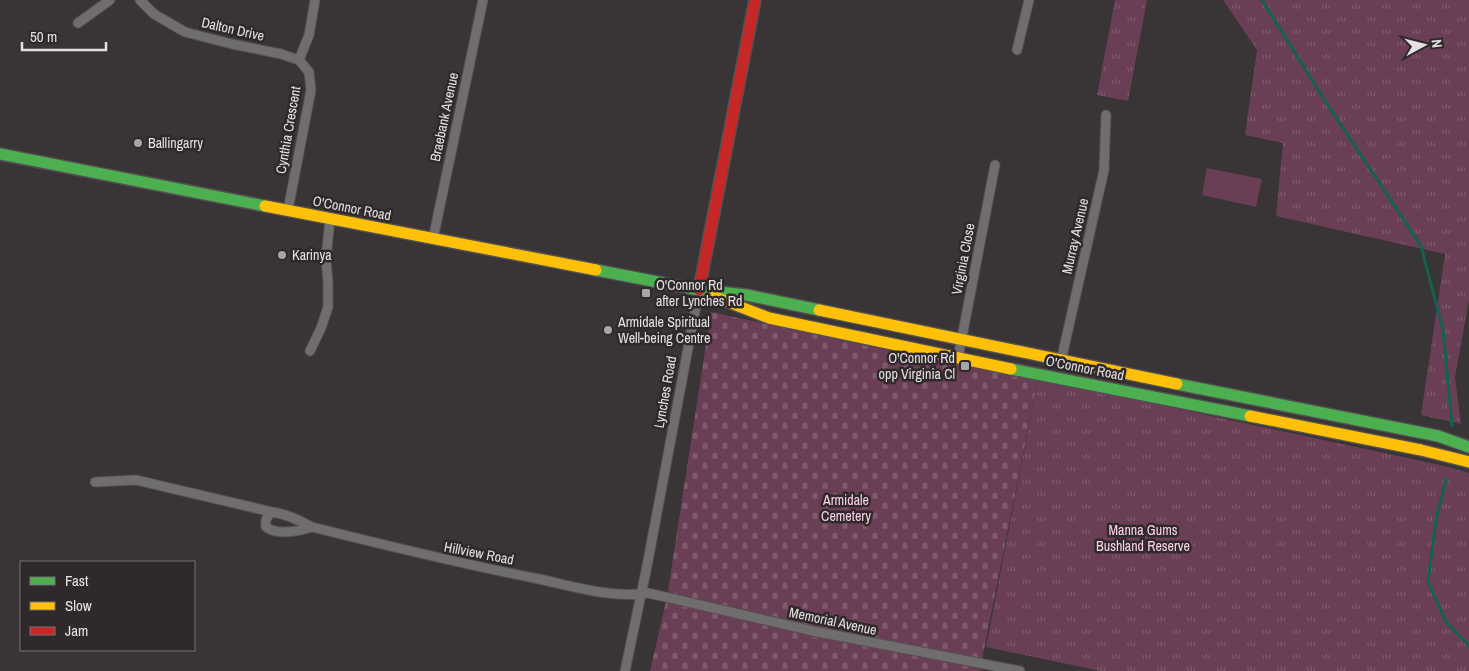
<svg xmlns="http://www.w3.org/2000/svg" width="1469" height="671" viewBox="0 0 1469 671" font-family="'Archivo Narrow',sans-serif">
<defs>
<pattern id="grass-tufts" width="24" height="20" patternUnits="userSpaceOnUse" patternTransform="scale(1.25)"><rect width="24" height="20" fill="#6a3e55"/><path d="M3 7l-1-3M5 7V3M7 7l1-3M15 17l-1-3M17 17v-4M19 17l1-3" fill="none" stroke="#7f5a6d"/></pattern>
<pattern id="cemetery-stones" width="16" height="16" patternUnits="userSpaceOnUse" patternTransform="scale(1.25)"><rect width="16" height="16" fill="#6a3e55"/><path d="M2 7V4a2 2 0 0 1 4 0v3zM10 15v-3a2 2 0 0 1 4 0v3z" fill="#7f5a6d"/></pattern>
</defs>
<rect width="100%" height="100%" fill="#393436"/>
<path fill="url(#grass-tufts)" d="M1115,0H1147L1128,101L1097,95Z
M1223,0H1469V300L1455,377L1461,424L1421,415L1445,254L1276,216L1283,143L1245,135L1257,50Z
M1038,379L1445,466L1469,473V671H1101L986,647Z"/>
<path fill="url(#cemetery-stones)" d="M711,312L873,347L1038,379L980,670L985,671H650L667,597Z"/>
<path fill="#6a3e55" d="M1207,168L1262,179L1256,207L1202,195Z"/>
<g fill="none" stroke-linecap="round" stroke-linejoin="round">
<path stroke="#136251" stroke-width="3" d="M1262,0L1327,104L1421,246L1443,330L1452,426
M1446,479L1436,519L1428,582L1446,622L1469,646"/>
<g stroke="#545051" stroke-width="11">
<path id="street" d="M140,0L154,14L185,32L232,44L281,54L299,60
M78,23L110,0
M1017,50L1029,0
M299,60L309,35L315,0
M288,210L311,90L309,72L299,60
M433,239L483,0
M310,351L321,328L328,307V282L326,259L330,219
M958,358L995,165
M1061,361L1104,170L1106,115
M95,482L136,480L272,512
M312,527C299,531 278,536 266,527C265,520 266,517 272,512C287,514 299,520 312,527C388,546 462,564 539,579C572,586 614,599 648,593L813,631L1020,671
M625,671L647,566L699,290"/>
</g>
<g stroke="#545051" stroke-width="14">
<path id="fast" d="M0,154L265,206
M596,270L699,290L747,295L819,310
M1011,369L1250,416
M1177,384L1438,436L1469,447"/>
</g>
<g stroke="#545051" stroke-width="14">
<path id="slow" d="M265,206L596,270
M713,296L769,318L1011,369
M819,310L1177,384
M1250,416L1421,450L1469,462"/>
</g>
<g stroke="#545051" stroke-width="14">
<path id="jam" d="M699,290L755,0"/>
</g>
<use href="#street" stroke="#6f6d6e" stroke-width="9"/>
<use href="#fast" stroke="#4caf50" stroke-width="11"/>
<use href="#slow" stroke="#ffc107" stroke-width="11"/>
<use href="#jam" stroke="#c62828" stroke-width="11"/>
</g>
<g fill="#a9a4a6" stroke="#30292c" stroke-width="2">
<circle cx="138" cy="143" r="5"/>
<circle cx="282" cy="255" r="5"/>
<rect x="641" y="288" width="10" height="10" rx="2.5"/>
<circle cx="608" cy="330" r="5"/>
<rect x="960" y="361" width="10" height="10" rx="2.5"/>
</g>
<g text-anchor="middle" stroke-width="5" stroke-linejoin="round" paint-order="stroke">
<g font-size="14" fill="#e5e0e2" stroke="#30292c">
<text transform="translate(233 29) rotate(13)" y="5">Dalton Drive</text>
<text transform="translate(444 117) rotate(-78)" y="5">Braebank Avenue</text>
<text transform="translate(288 130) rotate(-80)" y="5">Cynthia Crescent</text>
<text transform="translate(352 208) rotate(11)" y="5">O'Connor Road</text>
<text transform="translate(1075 236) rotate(-77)" y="5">Murray Avenue</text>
<text transform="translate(963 259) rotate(-79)" y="5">Virginia Close</text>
<text transform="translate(1085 368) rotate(11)" y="5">O'Connor Road</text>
<text transform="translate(665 392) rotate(-80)" y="5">Lynches Road</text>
<text transform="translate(479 553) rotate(11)" y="5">Hillview Road</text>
<text transform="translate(833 621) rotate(12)" y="5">Memorial Avenue</text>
</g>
<g font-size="14" fill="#e5e0e2" stroke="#30292c" text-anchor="start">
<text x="148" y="148">Ballingarry</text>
<text x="292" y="260">Karinya</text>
<text x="656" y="290">O'Connor Rd<tspan x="656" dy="16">after Lynches Rd</tspan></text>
<text x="618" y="327">Armidale Spiritual<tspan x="618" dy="16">Well-being Centre</tspan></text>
<text x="955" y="363" text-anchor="end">O'Connor Rd<tspan x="955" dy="16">opp Virginia Cl</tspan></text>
</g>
<g font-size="14" fill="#fcd1e5" stroke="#30292c">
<text x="846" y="505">Armidale<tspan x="846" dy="16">Cemetery</tspan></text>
<text x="1143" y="535">Manna Gums<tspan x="1143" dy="16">Bushland Reserve</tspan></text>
</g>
</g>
<rect x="20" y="561" width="175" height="90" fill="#30292c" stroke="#787275"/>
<rect x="30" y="577" width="25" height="8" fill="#4caf50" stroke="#787275"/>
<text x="65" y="586" font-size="15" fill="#e5e0e2">Fast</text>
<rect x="30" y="602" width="25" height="8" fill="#ffc107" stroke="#787275"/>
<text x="65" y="611" font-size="15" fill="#e5e0e2">Slow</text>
<rect x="30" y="627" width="25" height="8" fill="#c62828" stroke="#787275"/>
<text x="65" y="636" font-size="15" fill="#e5e0e2">Jam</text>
<g transform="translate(1424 45) rotate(83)" stroke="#30292c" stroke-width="4" paint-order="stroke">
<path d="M0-4L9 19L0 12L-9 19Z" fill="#e5e0e2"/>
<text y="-8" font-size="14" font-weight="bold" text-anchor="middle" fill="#e5e0e2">N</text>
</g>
<path d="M22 42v8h84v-8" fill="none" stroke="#e5e0e2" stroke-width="2.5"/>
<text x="30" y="42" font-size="15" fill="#e5e0e2" stroke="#30292c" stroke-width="4" paint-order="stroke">50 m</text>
</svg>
